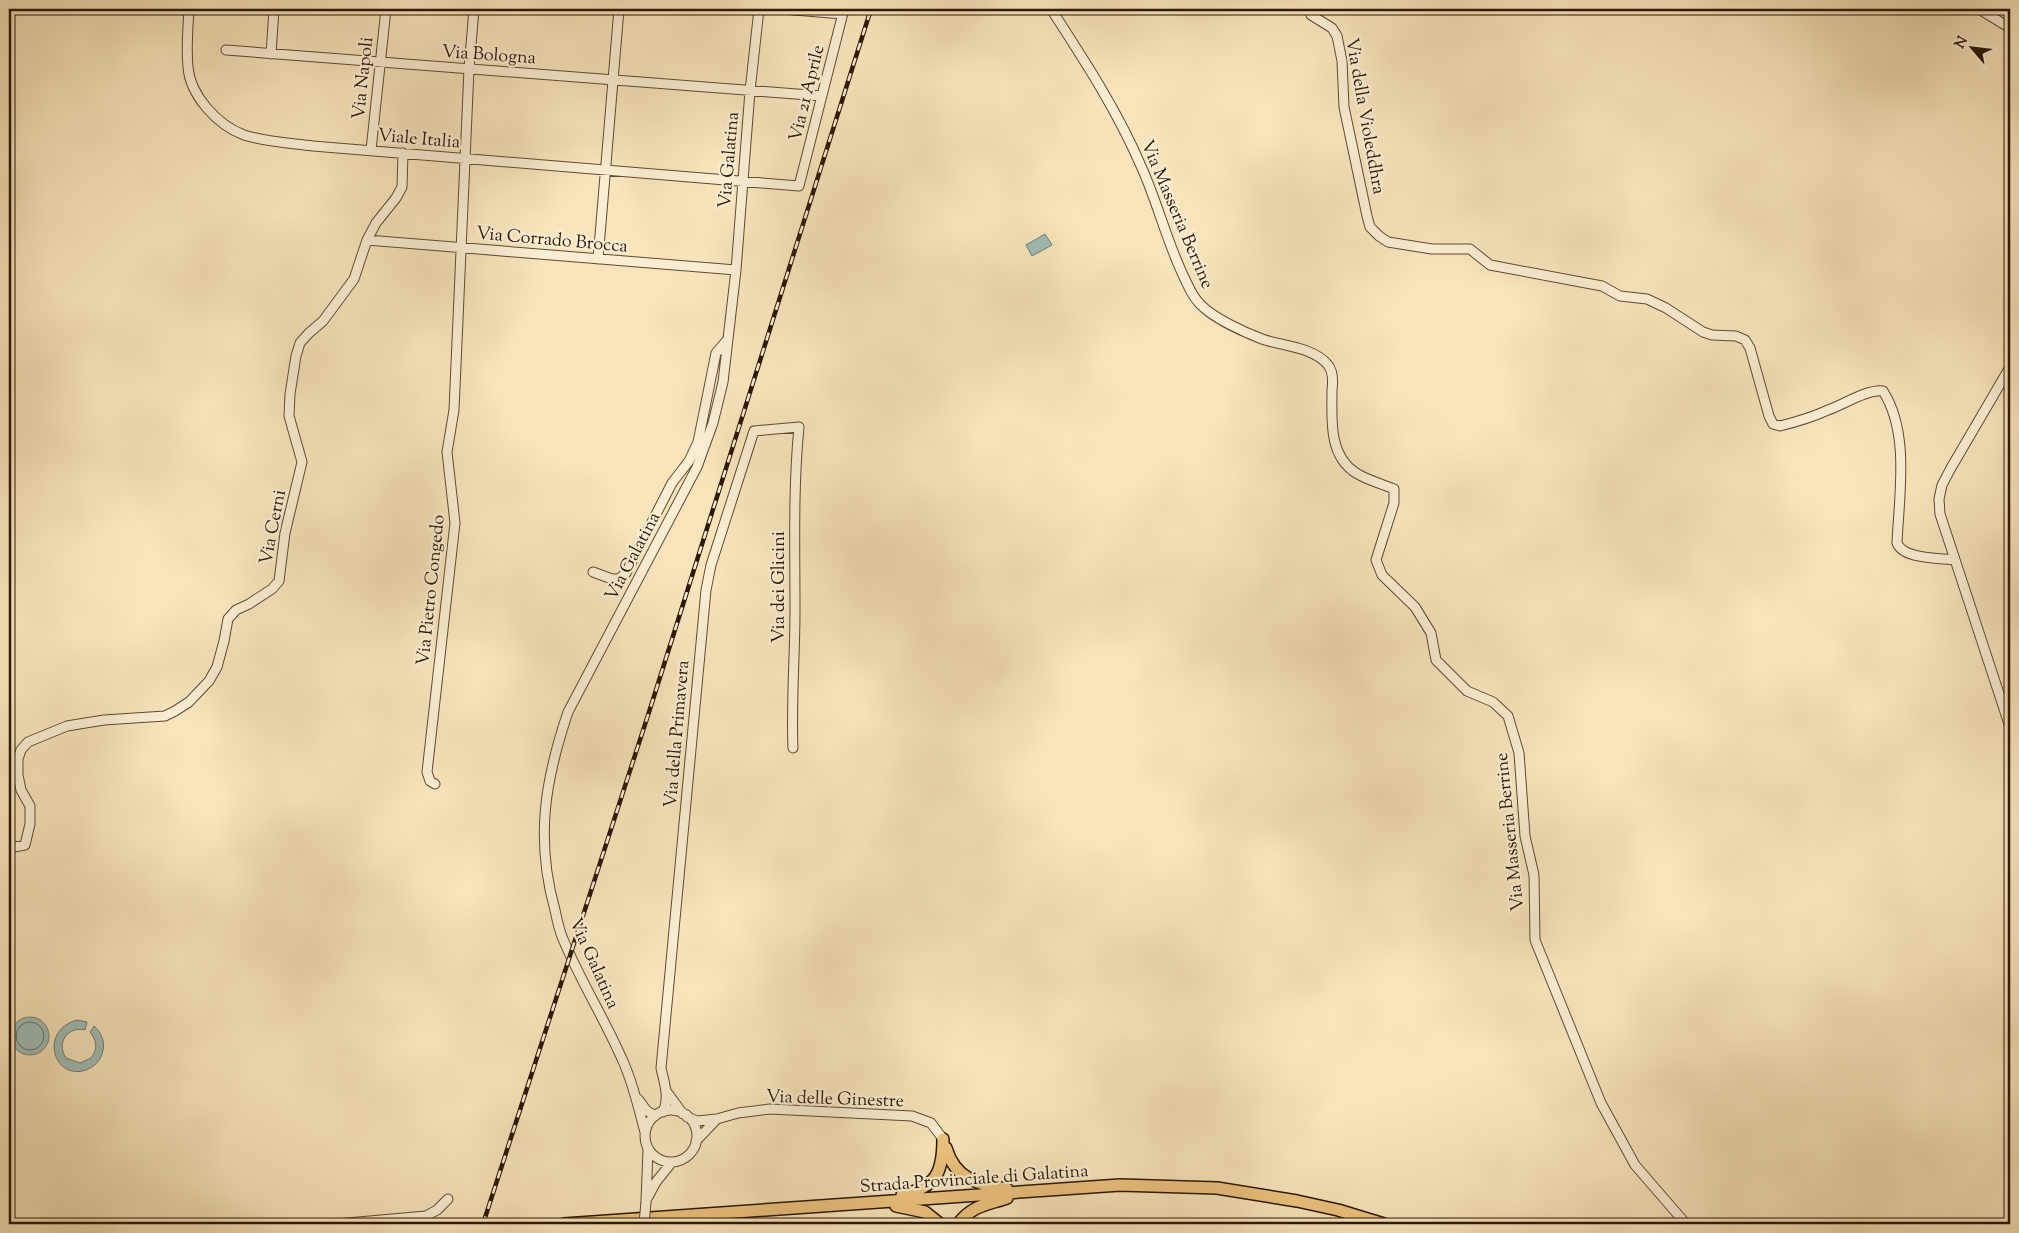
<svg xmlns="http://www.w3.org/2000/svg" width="2019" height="1233" viewBox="0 0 2019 1233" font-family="'Sorts Mill Goudy',serif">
<rect width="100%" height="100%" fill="#f7e4bb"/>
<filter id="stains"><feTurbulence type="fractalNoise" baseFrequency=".004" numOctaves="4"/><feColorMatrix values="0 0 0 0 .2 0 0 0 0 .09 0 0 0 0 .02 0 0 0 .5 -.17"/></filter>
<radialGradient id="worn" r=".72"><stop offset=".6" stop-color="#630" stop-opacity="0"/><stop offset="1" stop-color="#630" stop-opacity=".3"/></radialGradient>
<path fill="#9fbdb7" stroke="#717b70" d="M1045,234L1052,245L1032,256L1026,245Z
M11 1036a19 19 0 1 1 38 0a19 19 0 1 1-38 0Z
M77,1020L87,1022L85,1030C67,1026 56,1043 66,1058L80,1063L91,1058C98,1049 97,1041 90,1032L94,1026C102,1033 106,1043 102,1054C100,1061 94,1067 86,1070C54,1081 38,1031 77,1020Z"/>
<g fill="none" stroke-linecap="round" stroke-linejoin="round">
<path stroke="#656a5e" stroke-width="1" d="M16 1036a14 14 0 1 1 28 0a14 14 0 1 1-28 0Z"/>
<g stroke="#5e4a32" stroke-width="11">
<path id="minor" d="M189,9C188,28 186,48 188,67C190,95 217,125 244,135C266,142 290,143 313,146L799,186L844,9
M782,9L843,14
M1051,9C1084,60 1117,110 1141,166C1157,201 1166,239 1183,275C1188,285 1191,295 1200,304C1213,318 1244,332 1262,339C1282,346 1314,347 1328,365C1333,371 1333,382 1332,390C1332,419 1328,455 1356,473C1367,480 1382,484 1394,489V503L1376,560L1382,575L1415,607L1431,633L1436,660L1467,691L1493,702L1508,716L1519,753L1525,836L1534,875L1535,940L1601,1103L1635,1165L1686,1224
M1313,9L1311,15L1332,28L1337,36L1342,61L1344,107L1367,216L1370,227L1379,236L1388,242L1432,249H1470L1490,265L1602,286L1620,296L1647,299L1666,308L1703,332L1712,335L1736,336L1745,340L1750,348L1769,416L1773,424L1780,426C1796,422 1813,417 1828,410C1843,405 1867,389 1883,391C1910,433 1899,496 1897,543C1903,559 1938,558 1954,560
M1979,9L2010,28
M226,50L822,96
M271,54L274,9
M371,150L386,9
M367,240L736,270
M598,259L619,9
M2010,367L1951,468L1942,485L1939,499L1940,514L2010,727
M593,572L612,579H619L626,573L672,483L689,461L698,442L716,353L728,339
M435,784L430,781L427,772L455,523L447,452L454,410L469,69L474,9
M9,848L25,845L30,824V806L21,790L18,775V759L21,750L28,742L67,726L104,720L165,716L175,711L189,702L209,681L217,667L224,641L228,619L236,610L249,604L272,589L279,581L285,533L302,462L289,416L290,394L296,356L300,343L309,333L323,321L354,279L367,240L376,223L396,198L402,187L403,153
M666,1091L683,1114
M638,1099L646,1110L655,1116
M645 1136a26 26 0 1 1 52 0a26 26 0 1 1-52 0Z
M663,1112C670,1098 664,1082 661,1068L706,590L711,565L754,431L799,427C793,488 795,549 795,610C795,656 791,702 793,748
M687,1117L697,1121L717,1119L738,1113L770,1109L912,1116L931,1123L943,1139
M645,1132C638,1107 633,1082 622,1059C604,1018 580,980 563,939C559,930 557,920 555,910C535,839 545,780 568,712L697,467L713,423L723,382L736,270L750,91L759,9
M696,1141L717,1119
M648,1197L656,1182L672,1162
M646,1202L648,1149
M336,1224L426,1216L437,1210L448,1199"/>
</g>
<g stroke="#2b1705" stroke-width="14">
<path id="major" d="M946,1148C955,1179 977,1184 1007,1189
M902,1195C936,1187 943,1173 943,1139
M896,1206L925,1212L940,1224
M564,1224L1120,1185L1217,1188L1297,1201L1338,1210L1384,1224
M958,1224C973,1205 986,1205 1007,1198"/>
</g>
<use href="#minor" stroke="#faedd3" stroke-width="9"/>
<use href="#major" stroke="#ecc27e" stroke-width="11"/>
<g stroke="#2b1705" stroke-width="4.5">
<path id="rail" d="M483,1224L650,709L871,9"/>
</g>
<use href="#rail" stroke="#faedd3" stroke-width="2.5" stroke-dasharray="8" stroke-linecap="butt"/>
<g stroke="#5e4a32" stroke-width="11" stroke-linecap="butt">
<path id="minor-bridge" d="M644,1224L646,1202"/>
</g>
<use href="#minor-bridge" stroke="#faedd3" stroke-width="9"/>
</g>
<g text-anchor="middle" stroke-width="4.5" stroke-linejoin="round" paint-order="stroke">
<g font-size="18" fill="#2b1705" stroke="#faedd3">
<text transform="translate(489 54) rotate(4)" y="6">Via Bologna</text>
<text transform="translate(362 78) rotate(-84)" y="6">Via Napoli</text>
<text transform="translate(806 93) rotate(-76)" y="6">Via 21 Aprile</text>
<text transform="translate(1366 116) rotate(80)" y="6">Via della Violeddhra</text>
<text transform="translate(419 138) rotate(5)" y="6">Viale Italia</text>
<text transform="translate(728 160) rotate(-85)" y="6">Via Galatina</text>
<text transform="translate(1178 214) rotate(67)" y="6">Via Masseria Berrine</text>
<text transform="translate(552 239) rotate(5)" y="6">Via Corrado Brocca</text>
<text transform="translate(272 527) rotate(-79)" y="6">Via Cerni</text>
<text transform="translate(632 556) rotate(-62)" y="6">Via Galatina</text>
<text transform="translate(778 587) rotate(-90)" y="6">Via dei Glicini</text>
<text transform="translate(430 590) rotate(-84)" y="6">Via Pietro Congedo</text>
<text transform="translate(676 734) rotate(-85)" y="6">Via della Primavera</text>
<text transform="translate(1509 832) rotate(-96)" y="6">Via Masseria Berrine</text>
<text transform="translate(595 963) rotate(66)" y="6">Via Galatina</text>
<text transform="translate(835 1098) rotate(2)" y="6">Via delle Ginestre</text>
<text transform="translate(974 1178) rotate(-4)" y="6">Strada Provinciale di Galatina</text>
</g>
</g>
<rect width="2019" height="1233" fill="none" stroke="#f7e4bb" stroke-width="30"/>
<rect x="10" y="10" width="1999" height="1213" fill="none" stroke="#2b1705" stroke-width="2.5"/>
<rect x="15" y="15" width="1989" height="1203" fill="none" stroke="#2b1705"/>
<g transform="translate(1972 48) rotate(298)" stroke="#faedd3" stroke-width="4" paint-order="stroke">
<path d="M0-4L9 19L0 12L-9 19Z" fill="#2b1705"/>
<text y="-8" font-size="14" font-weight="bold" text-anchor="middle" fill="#2b1705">N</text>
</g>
<rect width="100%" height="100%" filter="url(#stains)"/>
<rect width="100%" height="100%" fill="url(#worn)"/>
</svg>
